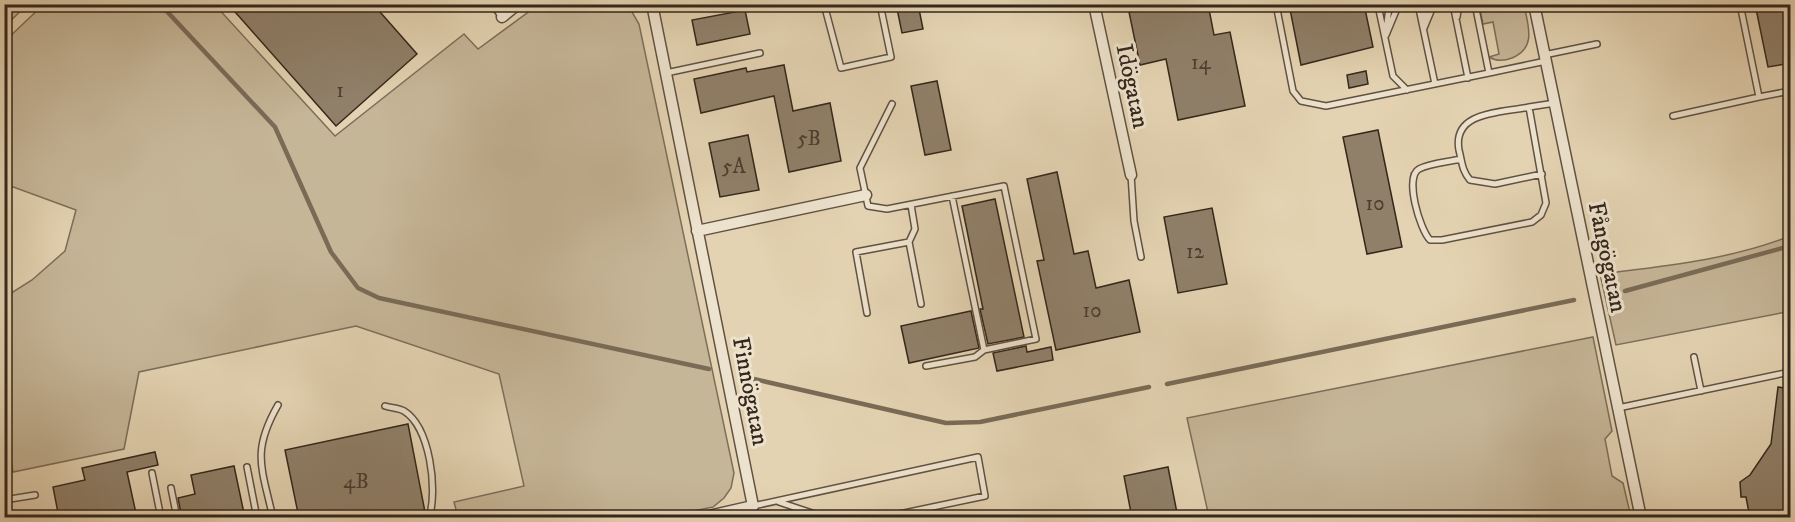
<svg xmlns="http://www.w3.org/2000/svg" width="1795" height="522" viewBox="0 0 1795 522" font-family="'IM FELL DW Pica',serif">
<rect width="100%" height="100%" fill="#e4d3b2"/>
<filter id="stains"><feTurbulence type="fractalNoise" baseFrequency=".00333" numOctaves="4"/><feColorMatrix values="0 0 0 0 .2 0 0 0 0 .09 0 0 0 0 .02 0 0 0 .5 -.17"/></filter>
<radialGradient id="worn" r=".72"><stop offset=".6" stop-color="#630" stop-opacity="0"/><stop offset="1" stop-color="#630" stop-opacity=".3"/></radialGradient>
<path fill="#c6b698" stroke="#7d6e5a" stroke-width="1.5" d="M5,4H27V5L5,26Z
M44,4L215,5L335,136L464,34L478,49L538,5H628L639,24L734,473L731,488L724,498L713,507L663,517H458L454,502L524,486L499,374L356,326L139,372L124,449L13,472L5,426V297L32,280L65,251L76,210L5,184V41Z
M1479,5H1524C1528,25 1537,48 1512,58C1504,61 1497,62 1489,57L1499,54L1493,22L1483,24Z
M1790,236V315L1786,312L1616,345L1600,274C1664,266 1730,260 1790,236Z
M1593,337L1612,431L1605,439L1612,476L1623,483L1631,517H1209L1187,418Z"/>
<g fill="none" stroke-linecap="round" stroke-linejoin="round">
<path stroke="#7a6b57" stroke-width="4.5" d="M160,4L275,127L331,252L358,288L379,298L709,369
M1625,291L1790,246
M754,379L946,423L980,422L1149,387
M1167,384L1574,300"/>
</g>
<path fill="#90806a" stroke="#34271c" stroke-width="1.5" d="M228,4H373L417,54L336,126Z
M896,4H918L923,29L902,33Z
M1164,4H1208L1214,35L1230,32L1245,106L1178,120L1166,59L1140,65L1129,12Z
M1289,4H1364L1373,47L1301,65Z
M1755,4H1791V63L1768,67Z
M745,10L750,34L697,45L692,20Z
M784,65L793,111L830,103L841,161L789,172L774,96L701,113L694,79L746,68L747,72Z
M1366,71L1368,84L1349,88L1347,75Z
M937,81L951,150L925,155L911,86Z
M1378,130L1402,247L1367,254L1343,137Z
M748,135L759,190L720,197L709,143Z
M1057,172L1074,254L1088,251L1096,288L1129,280L1140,332L1056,350L1037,261L1044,260L1027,179Z
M995,199L1024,337L988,344L980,309H983L962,206Z
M1212,208L1227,284L1178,293L1164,217Z
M971,311L979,348L909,363L901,326Z
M1026,346L1027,352L1051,347L1053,360L997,371L993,353Z
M1778,387L1791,389V518H1750L1746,497H1741L1740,482L1750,475L1771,444Z
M408,424L425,512L401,518H299L285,450Z
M155,452L158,465L127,472L137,518H59L53,487L85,480L82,468Z
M234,466L245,518H182L178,498L195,494L191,475Z
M1168,467L1178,518H1132L1124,476Z"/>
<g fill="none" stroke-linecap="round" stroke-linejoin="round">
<g stroke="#605242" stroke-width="8">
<path id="service" d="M492,4L502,17
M824,4L841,68L891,57L880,4
M1276,4L1293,91L1301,101L1326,106L1489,73L1475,4
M1418,4L1435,84
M1453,4L1468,78
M1740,4L1759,97L1790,91
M1379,10L1393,76L1407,90
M1457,17L1459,4
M1424,21L1426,4
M1424,28L1434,4
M1386,30L1389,8
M1386,35L1398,6
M1544,55L1597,44
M666,73L760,53
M1489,73L1546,61
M892,104L860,168L868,206L887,209L1004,186L1036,339L984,350L975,357L926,366
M1529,107C1501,113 1452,111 1459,150C1462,162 1462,171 1470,180L1495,184L1542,174
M1673,116L1759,97
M1461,159C1448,162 1430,163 1419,169C1404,177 1420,230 1430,240H1442L1532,222L1541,215L1546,203L1529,107L1555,103
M1131,175L1134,221L1141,257
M952,196L984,350
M911,205L915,229L909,242L921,304
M867,313L856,252L909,242
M1694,357L1701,391
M385,406C391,408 399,408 404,411C430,427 438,490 429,518
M1618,408L1790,372
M247,467L257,518
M152,473L161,518
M171,488L177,518
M4,500L35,495
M779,502L827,518
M753,506L978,457L985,496L880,518
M273,518C262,468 251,452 278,405"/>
</g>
<g stroke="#605242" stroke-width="13">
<path id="minor" d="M652,4L753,506L700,518
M1094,4L1131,175
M1534,4L1641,518
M651,7L663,4
M502,17L518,4
M697,231L866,195"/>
</g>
<use href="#service" stroke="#ede2cd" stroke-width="5"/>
<use href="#minor" stroke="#ede2cd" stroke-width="10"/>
</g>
<g text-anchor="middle" stroke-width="6" stroke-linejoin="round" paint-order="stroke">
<g font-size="21" fill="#4b3d30">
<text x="1201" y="69">14</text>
<text x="340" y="97">1</text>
<text x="809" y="145">5B</text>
<text x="734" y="173">5A</text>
<text x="1375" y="210">10</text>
<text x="1195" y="258">12</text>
<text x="1092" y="317">10</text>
<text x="356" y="488">4B</text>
</g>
<g font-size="24" fill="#34271c" stroke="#ede2cd">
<text transform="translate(1133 86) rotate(78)" y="8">Idögatan</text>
<text transform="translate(1608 257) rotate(78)" y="8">Fångögatan</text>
<text transform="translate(751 391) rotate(79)" y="8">Finnögatan</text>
</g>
</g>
<rect width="1795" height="522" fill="none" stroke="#e4d3b2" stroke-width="24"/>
<rect x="6" y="6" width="1783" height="510" fill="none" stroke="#34271c" stroke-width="3"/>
<rect x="12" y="12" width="1771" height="498" fill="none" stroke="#34271c" stroke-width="1.5"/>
<rect width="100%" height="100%" filter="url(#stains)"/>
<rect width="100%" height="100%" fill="url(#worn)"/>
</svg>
